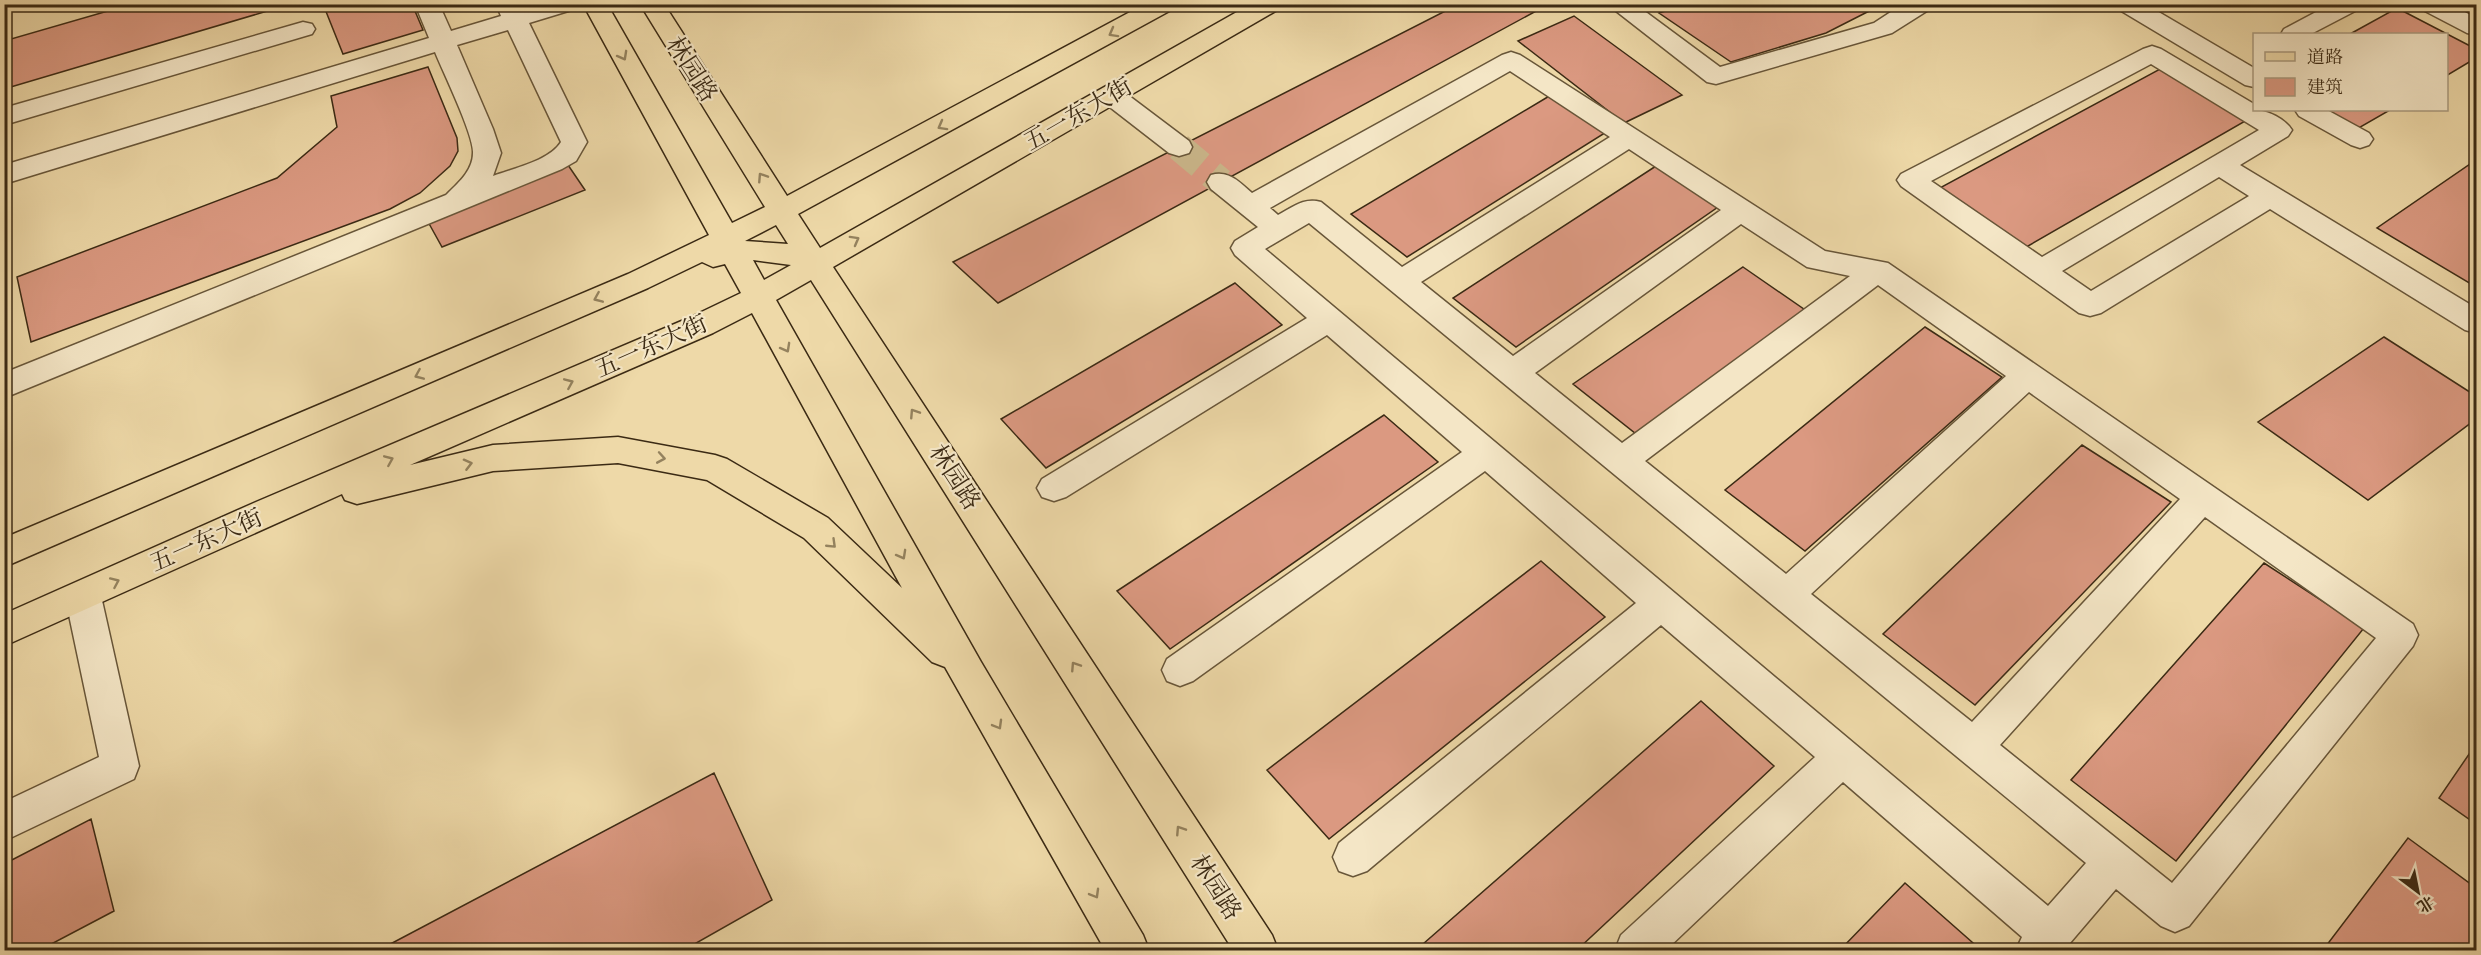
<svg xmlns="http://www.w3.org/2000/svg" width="2481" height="955" viewBox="0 0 2481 955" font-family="'EB Garamond','Noto Serif SC',serif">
<rect width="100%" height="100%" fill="#eed9a8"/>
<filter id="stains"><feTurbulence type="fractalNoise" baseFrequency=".00333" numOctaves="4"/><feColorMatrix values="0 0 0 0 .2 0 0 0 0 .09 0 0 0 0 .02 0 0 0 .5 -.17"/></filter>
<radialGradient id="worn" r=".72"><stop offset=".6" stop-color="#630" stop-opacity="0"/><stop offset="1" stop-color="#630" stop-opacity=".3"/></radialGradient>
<path fill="#db9981" stroke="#3b2a14" stroke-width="1.5" d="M132,4H291L4,89V41Z
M323,4H412L423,30L343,54Z
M1459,4H1549L998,303L953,262Z
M1688,4H1883L1826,33L1731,62L1659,13Z
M2397,8L2476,49V58L2446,76V34H2350Z
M1574,16L1682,95L1624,123L1518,41Z
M428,67L457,138L458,151L450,166L420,193L390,209L31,342L17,277L277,178L337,127L331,96Z
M2160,69L2247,120L2021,250L1936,190Z
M1551,95L1608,131L1407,257L1351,214Z
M2322,110H2390L2357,129Z
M2476,160V287L2377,228Z
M568,165L585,190L442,247L427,220Z
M1656,166L1718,207L1516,347L1453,298Z
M1743,267L1811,314L1640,437L1573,384Z
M1235,283L1282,325L1046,468L1001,419Z
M1925,327L2002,377L1805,551L1725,490Z
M2384,337L2476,396V419L2368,500L2258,422Z
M1384,415L1438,462L1170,649L1117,591Z
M2082,445L2171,502L1975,705L1883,634Z
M1541,561L1605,617L1329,839L1267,770Z
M2264,563L2364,628L2176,861L2071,780Z
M1701,701L1774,766L1577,950H1429L1423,944Z
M2476,744V824L2439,798Z
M714,773L772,900L684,950H379Z
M91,819L114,911L40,950H4V864Z
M2408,838L2476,888V935L2466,950H2323Z
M1905,883L1981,950H1840Z"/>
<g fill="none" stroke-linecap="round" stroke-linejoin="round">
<path stroke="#cab68a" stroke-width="28" stroke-dasharray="28 14" stroke-linecap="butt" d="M1179,147L1221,182"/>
<g stroke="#685639" stroke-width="3">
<path id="minor" d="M415,4H439L451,31L501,16L496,4H520L523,9L539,4H578L575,9L529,23L587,142L576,161L562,169L4,398V373L446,195C457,184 473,171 473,153C474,135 443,72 435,52L4,184V165L429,38ZM508,30L561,142C549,161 514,168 493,176L501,153L493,129L457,45Z
M1607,4H1635L1720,67L1874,23L1903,4H1933L1930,9L1892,33L1716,84L1707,82Z
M2115,4H2145L2254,68V87L2245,85L2118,9Z
M2331,4H2362L2359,9L2311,34H2281L2284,29Z
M2418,4H2450L2476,18V35L2467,33L2421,9Z
M303,22L312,24L315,29L312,34L4,125V108Z
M2152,46L2161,49L2254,104V110C2268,110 2285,119 2292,130L2288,136L2240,165L2476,308V333L2465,330L2270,209L2101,313L2090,316L2079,313L1901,186L1897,180L1901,174L2143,49ZM2151,64L2259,130L2042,257L1931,181ZM2219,177L2249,196L2091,291L2062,271Z
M1511,52L1520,55L1825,251L1888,263L2413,624L2418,635L2413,646L2189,926L2175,932L2161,926L2116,889L2064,950H2016L2022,937L1843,782L1666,950H1615L1621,935L1815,757L1661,625L1367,871L1353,876L1339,871L1333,857L1339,843L1636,603L1485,471L1193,681L1180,686L1167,681L1162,670L1167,659L1462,452L1327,335L1066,497L1054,501L1042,497L1037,488L1042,479L1307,318L1235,255L1231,248L1235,241L1258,227L1211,189L1207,182L1211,175C1229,170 1239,182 1252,193L1502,55ZM1510,71L1610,137L1402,267L1321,202C1304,197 1293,207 1278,215L1270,208ZM1629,149L1721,210L1513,356L1421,282ZM1309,223L2086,863L2048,906L1265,249ZM1741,224L1807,267L1850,276L1622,443L1535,373ZM1878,285L2006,376L1786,574L1645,461ZM2029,392L2180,499L1972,722L1811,594ZM2205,517L2376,638L2172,883L2000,745Z
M1111,87L1120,89L1189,141L1192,147L1189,153L1179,156L1169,153L1102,101L1098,95L1102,89Z
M2295,110H2327L2369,133L2373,139L2369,145L2360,148L2351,145L2299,116Z
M83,581L95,585L101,596L139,766L134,779L4,841V802L99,757L65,596L71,585Z"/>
</g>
<g stroke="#3b2a14" stroke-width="3">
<path id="major" d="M583,4H607L732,223L765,207L640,4H664L787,196L1145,4H1176L1173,9L798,214L820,248L1251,4H1282L1279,9L833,267L1272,935L1278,950H1233L811,280L776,300L981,662L1143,935L1149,950H1105L945,667L932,662L804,538L707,480L618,463L493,471L357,504L345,500L342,494L4,646V614L256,502L691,317L741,293L725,264L713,267L702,262L648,288L4,567V538L628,274L709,235ZM776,225L788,244L745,241ZM753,260L791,265L764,280ZM752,313L902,588L828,518L727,459L715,455L618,437L493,445L410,465L713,333Z"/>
</g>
<use href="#minor" fill="#f4e6c6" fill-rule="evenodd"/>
<use href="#major" fill="#eed9a8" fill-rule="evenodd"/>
</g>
<defs><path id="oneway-chevron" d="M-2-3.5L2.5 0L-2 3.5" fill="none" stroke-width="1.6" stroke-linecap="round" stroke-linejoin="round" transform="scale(1.5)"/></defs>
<g stroke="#94825e">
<use href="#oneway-chevron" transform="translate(1113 33) rotate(151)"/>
<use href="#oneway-chevron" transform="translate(623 56) rotate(61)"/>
<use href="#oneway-chevron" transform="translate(942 126) rotate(151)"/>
<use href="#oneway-chevron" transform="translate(762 177) rotate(-123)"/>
<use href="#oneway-chevron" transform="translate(855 240) rotate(-29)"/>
<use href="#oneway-chevron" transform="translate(598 298) rotate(157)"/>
<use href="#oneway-chevron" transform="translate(786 348) rotate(61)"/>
<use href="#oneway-chevron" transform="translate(419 375) rotate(157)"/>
<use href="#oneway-chevron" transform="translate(569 383) rotate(-23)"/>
<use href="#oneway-chevron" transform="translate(914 413) rotate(-123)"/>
<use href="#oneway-chevron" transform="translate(661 458) rotate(10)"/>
<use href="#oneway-chevron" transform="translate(389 460) rotate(-23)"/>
<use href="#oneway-chevron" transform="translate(468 464) rotate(-14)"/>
<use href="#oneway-chevron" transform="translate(832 544) rotate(44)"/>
<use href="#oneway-chevron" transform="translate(902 555) rotate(61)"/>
<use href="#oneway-chevron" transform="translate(115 582) rotate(-24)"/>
<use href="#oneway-chevron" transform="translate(1075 666) rotate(-123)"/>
<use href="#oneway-chevron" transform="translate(998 725) rotate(60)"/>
<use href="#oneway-chevron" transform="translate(1180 830) rotate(-123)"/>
<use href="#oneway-chevron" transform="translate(1095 894) rotate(60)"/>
</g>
<g text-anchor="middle" stroke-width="4.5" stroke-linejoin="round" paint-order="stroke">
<g font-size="24" fill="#3b2a14" stroke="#f4e6c6">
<text transform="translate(692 69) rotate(57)" y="8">林园路</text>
<text transform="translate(1078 114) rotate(-30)" y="8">五一东大街</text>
<text transform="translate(651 346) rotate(-24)" y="8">五一东大街</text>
<text transform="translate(955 477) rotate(57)" y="8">林园路</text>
<text transform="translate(206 540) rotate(-24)" y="8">五一东大街</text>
<text transform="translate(1216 887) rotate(57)" y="8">林园路</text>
</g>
</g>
<rect width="2481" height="955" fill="none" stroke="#eed9a8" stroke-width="24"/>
<rect x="6" y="6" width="2469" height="943" fill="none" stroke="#3b2a14" stroke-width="3"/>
<rect x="12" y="12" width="2457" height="931" fill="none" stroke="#3b2a14" stroke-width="1.5"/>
<rect x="2253" y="33" width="195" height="78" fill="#f4e6c6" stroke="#aa9b7f" stroke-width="1.5"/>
<rect x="2265" y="52" width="30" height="9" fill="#eed9a8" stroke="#aa9b7f" stroke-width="1.5"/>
<text x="2307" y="63" font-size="18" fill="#3b2a14">道路</text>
<rect x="2265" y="78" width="30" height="18" fill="#db9981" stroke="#aa9b7f" stroke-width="1.5"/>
<text x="2307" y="93" font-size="18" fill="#3b2a14">建筑</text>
<g transform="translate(2418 892) rotate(148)" stroke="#f4e6c6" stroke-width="4.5" paint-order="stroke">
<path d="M0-4.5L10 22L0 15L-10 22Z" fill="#3b2a14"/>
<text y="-9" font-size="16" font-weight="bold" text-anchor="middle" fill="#3b2a14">北</text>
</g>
<rect width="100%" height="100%" filter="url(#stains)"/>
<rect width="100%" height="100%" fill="url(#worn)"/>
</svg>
